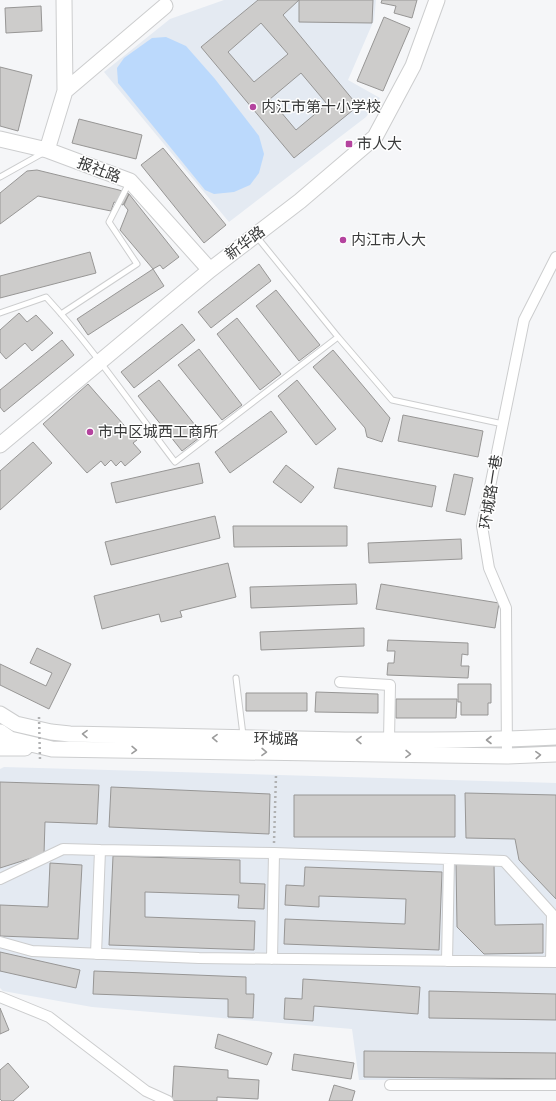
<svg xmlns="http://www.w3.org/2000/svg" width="556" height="1101" viewBox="0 0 556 1101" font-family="Figtree,'Noto Sans SC',sans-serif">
<rect width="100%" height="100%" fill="#f5f6f8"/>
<path fill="#e4eaf2" d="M224,0H376L374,20L348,80L380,98L366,117L229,222L104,72L170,19Z
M4,767L556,783V1080H359L352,1029L92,1007L3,991L0,988V769Z"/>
<path fill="#bbd9fc" d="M166,37L186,46L215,79L259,136L264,154L259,173L250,185L234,192L214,194L205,190L118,83L117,68L124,58L152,38Z"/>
<path fill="#cdcccb" stroke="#979695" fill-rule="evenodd" d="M258,0H299L283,15L358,106L294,158L201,47ZM261,23L288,54L254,82L228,52ZM301,73L327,104L296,130L270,99Z
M299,0H373L372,23L299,22Z
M382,0H417L412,18L394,13L396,6L381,3Z
M41,6L42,31L6,33L5,8Z
M384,17L410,28L383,91L357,81Z
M0,67L32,75L18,131L0,126Z
M79,119L142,135L136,159L72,143Z
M163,148L226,225L204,243L141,165Z
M37,170L119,190L129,194L123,205L114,202L111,211L38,196L0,224V193L27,171Z
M129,194L179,257L163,269L160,265L153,269L120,230L128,210L124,205Z
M90,252L96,273L0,298V276Z
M259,264L271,281L211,328L198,312Z
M153,269L164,286L88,335L77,319Z
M276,290L320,345L299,361L256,306Z
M19,313L27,322L36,315L53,333L32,351L25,343L6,359L0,352V330Z
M237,318L281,374L260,390L217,334Z
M182,324L195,340L134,388L121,372Z
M62,340L74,355L4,412L0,407V390Z
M199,349L242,405L222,420L178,365Z
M333,350L390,418L382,442L367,437L365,428L313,367Z
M159,380L203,435L182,451L138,396Z
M297,380L336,429L316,445L278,396Z
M88,384L137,440L133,443L141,452L125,466L121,461L116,466L111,460L105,466L101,461L87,473L43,424Z
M271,411L287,432L230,473L215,452Z
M403,415L483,431L478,457L398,441Z
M33,442L52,463L0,510V471Z
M199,463L203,483L116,503L111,483Z
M286,465L314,487L301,503L273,482Z
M338,468L436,486L432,507L334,488Z
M454,474L473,478L465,515L446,511Z
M215,516L220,538L111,565L105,542Z
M233,526H347V546L234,547Z
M461,539L462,559L369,563L368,543Z
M228,563L236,597L180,611L182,617L161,622L159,614L102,629L94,596Z
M356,584L357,604L251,608L250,587Z
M381,584L499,603L495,628L376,609Z
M364,628V646L261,650L260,632Z
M388,640L468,643V655L462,654L461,666H469L468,678L387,675L388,663H394L395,651H387Z
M37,648L71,664L49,709L0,685V664L46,686L52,673L30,663Z
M458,684H491V703H488V715H461V702H458Z
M316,692L378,694V713L315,712Z
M246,693H307V711H246Z
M396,699H457L456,718H396Z
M0,782L99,785L97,824L45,822L44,854L0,868Z
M111,787L270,794L269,834L109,827Z
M465,793L556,795V899L519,860L515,839L466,838Z
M294,795H455V837H294Z
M113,856L240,860V883L265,884L264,909L238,908L239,895L145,892V917L255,921L254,950L109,945Z
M50,863L82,865L78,939L0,936V905L48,907Z
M456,863H494L495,925L543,924V953L484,954L457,927Z
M305,867L442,872L439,950L284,944L285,919L405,924L406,899L319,896V907L285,905L286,885L304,886Z
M0,952L80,970L76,988L0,971Z
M94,971L246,977V994H254L253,1018L228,1017V999L93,994Z
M303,979L420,987L418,1014L314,1006L313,1021L284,1019L285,998L302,999Z
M429,991L556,994V1020L429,1018Z
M0,1008L9,1030L0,1034Z
M218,1034L272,1053L267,1065L215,1048Z
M364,1051L556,1053V1079L364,1077Z
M294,1054L354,1063L351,1079L292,1070Z
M8,1063L29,1087L13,1101H2L0,1099V1070Z
M174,1066L228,1070V1078L259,1080L258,1099L217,1097V1101H172Z
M334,1085L355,1091L352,1101H329Z"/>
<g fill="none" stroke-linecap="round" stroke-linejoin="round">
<g stroke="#cccdce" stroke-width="7">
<path id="lane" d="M0,177L43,153
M0,313L46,297C93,348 133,407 175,462L338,337L257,237
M61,314L137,264L109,222L129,183
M338,337L392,400L503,424
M236,678L243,735"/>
</g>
<g stroke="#cccdce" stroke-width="12">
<path id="street" d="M340,682L390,685L389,740
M507,756L506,608L489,568L482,526L524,320L556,257
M100,850L274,853L272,959
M274,853L449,859L447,961
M449,859L504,861L552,914L551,962
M0,879L63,849L100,850L96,954
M0,942L32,951L199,958L556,962
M0,997L49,1017L146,1091L168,1101
M390,1085H556"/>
</g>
<g stroke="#cccdce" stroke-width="17">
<path id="secondary" d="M64,0L65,91
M0,139L47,150L130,181L210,270
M47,150L65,91L165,6
M0,445L210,270L300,201L375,137L413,66L437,0
M0,714L16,724L51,732L70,734C161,736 253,738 345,740C415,740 486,741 556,737
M0,732L10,739L52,749L507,756L556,754
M0,748H25"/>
</g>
<path stroke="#b0b1b2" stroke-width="2.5" stroke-dasharray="2 3" stroke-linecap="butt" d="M274,843L276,775"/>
<use href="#lane" stroke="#fff" stroke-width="5"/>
<use href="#street" stroke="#fff" stroke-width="10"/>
<use href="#secondary" stroke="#fff" stroke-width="15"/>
<path stroke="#b0b1b2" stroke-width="2.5" stroke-dasharray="2 3" stroke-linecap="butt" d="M39,717L40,760"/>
</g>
<defs><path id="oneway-chevron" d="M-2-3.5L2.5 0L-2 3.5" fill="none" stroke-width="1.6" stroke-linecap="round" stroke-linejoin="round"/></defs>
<g stroke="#9c9c9c">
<use href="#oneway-chevron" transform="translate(85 734) rotate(-179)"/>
<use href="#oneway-chevron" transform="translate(215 738) rotate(-179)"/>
<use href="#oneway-chevron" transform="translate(359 740) rotate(-179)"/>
<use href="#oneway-chevron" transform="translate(489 740) rotate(180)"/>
<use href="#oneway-chevron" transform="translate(134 750) rotate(1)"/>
<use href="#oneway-chevron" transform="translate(264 752) rotate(1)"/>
<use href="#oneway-chevron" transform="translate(408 754) rotate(1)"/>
<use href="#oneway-chevron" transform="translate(538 755) rotate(-3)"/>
</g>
<g fill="#b4439e" stroke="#fff" stroke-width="1.5">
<circle cx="253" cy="107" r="4"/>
<rect x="345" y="140" width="8" height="8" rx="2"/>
<circle cx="343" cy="240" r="4"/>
<circle cx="90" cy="432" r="4"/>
</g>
<g text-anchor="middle" stroke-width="3" stroke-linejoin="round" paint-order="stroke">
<g font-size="15" fill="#393a3a" stroke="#fff" text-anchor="start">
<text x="261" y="112">内江市第十小学校</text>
<text x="357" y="149">市人大</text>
<text x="351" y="245">内江市人大</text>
<text x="98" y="437">市中区城西工商所</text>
</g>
<g font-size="15" fill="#393a3a" stroke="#fff">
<text transform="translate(99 170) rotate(21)" y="5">报社路</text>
<text transform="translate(245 243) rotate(-37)" y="5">新华路</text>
<text transform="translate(491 492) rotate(-81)" y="5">环城路一巷</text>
<text transform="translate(276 739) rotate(1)" y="5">环城路</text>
</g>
</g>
</svg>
